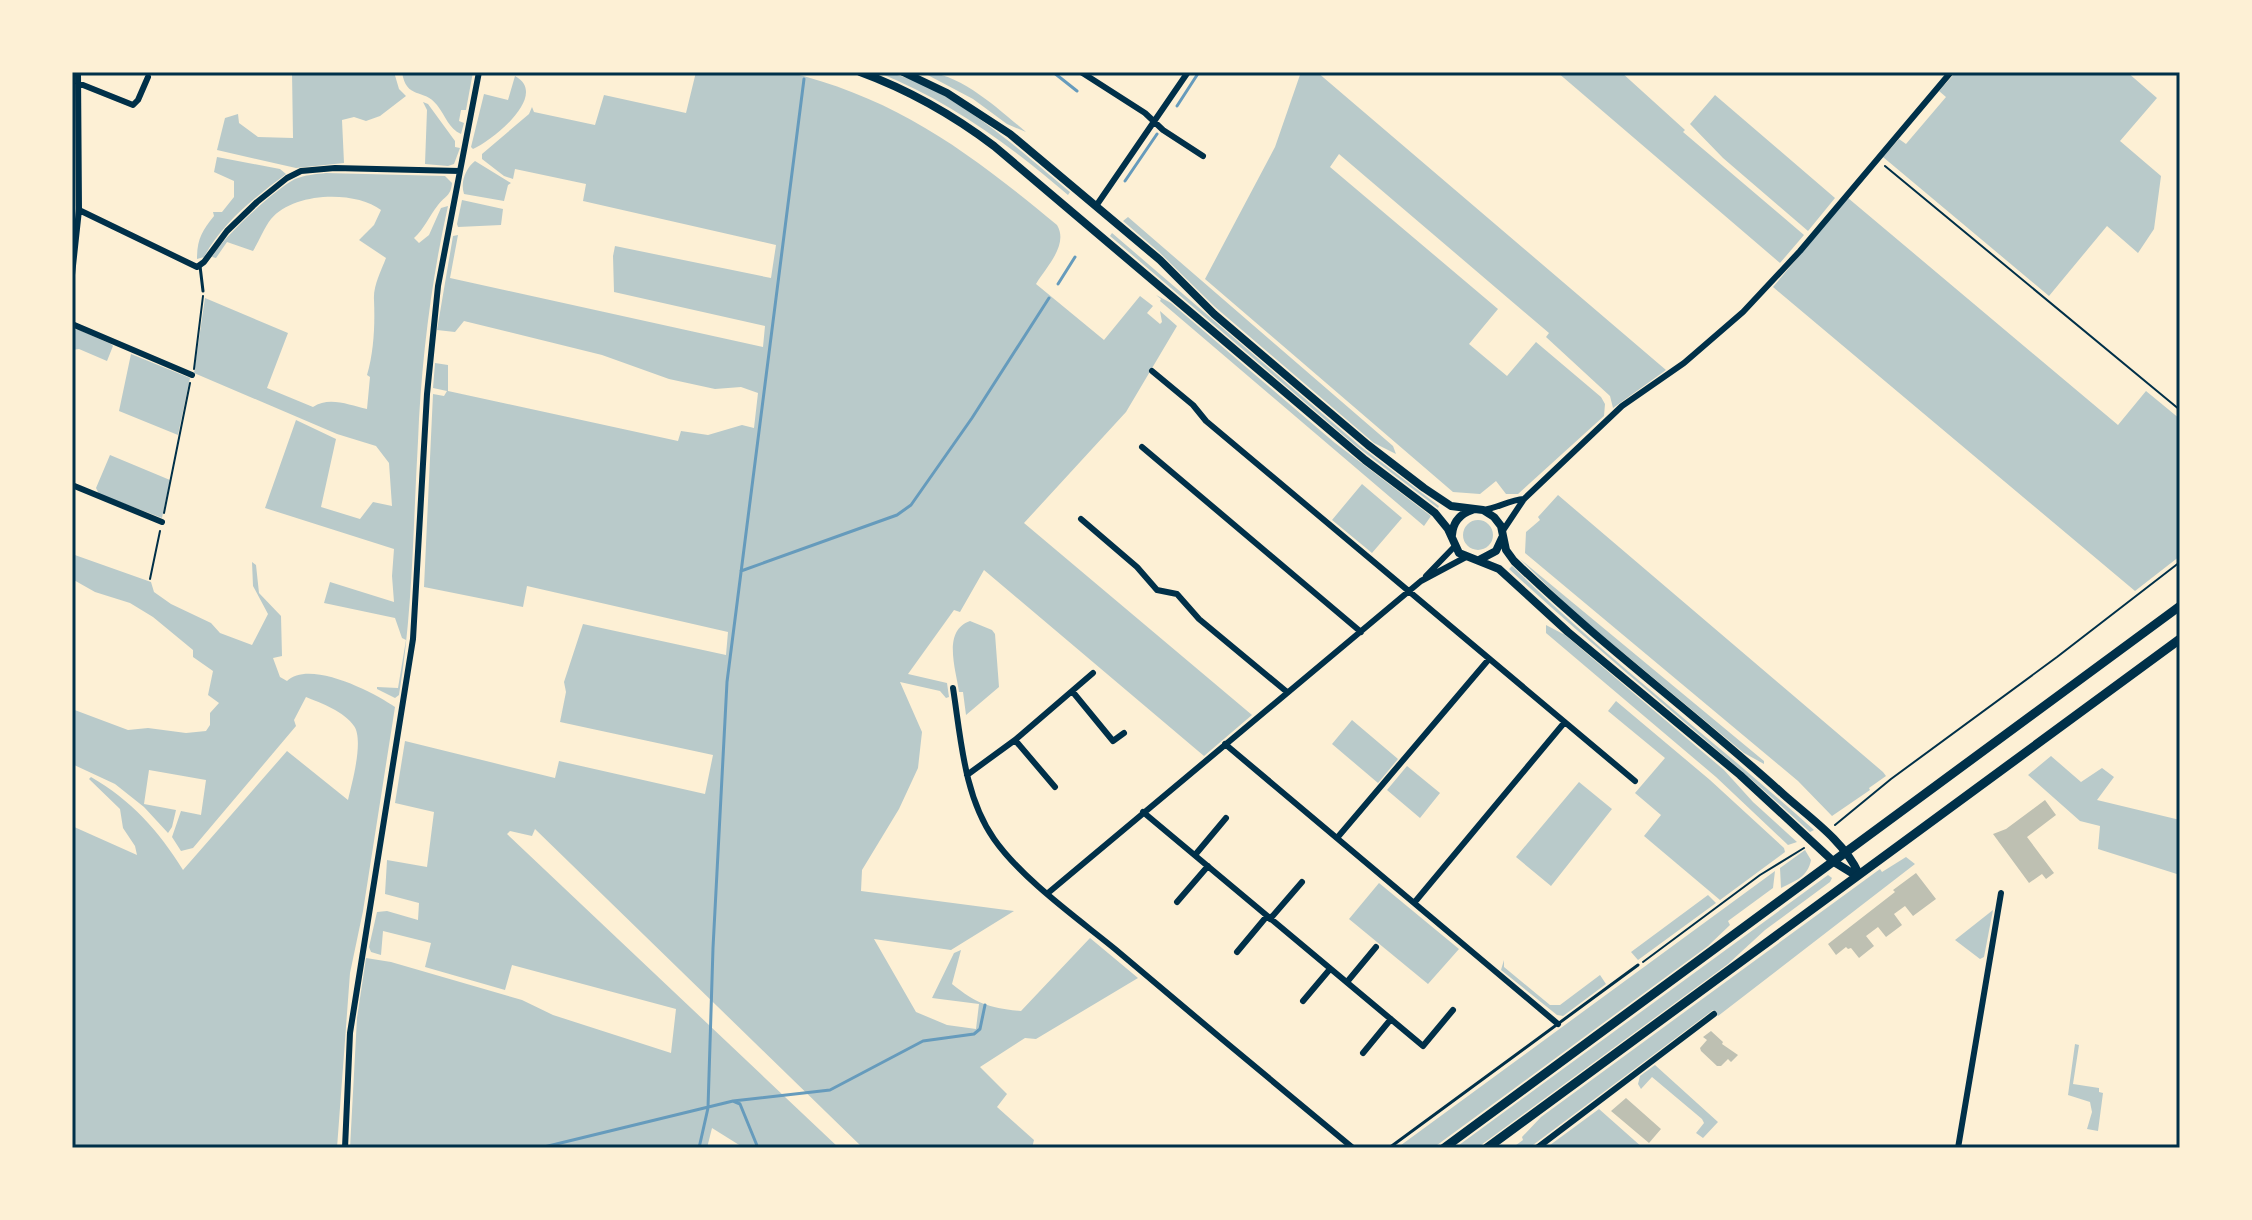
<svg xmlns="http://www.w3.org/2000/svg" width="2252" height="1220" viewBox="0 0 2252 1220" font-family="'Zilla Slab',serif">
<rect width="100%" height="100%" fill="#fdf0d5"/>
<path fill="#b9caca" d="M292,72H394L399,89L406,96L380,116L366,121L354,117L342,120L344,163L296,168L217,150L225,118L238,114L239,123L258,137L293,138Z
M402,72H473L466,110H461L459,121L464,123L461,134C449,129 445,115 437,105C424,88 406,100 402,72Z
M696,72H787C898,98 971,154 1057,225C1069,245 1046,267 1036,284L1104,340L1140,296L1153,306L1147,313L1160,324L1162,322L1160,311L1177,326L1126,412L1024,523L1252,715L1204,756L984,570L960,612L954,610L908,674L947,683L949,697L946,698L940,691L900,682L922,732L918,768L899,809L862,870L861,891L1014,911L951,950L874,939L916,1012L947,1025L976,1029L979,1004L932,998L954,953L961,950L952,984C977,1004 989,1008 1021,1011L1090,938L1138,978L1036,1039L1025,1038L980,1067L1007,1094L997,1107L1034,1140L1032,1148H863L535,829L532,836L510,831L507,834L839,1148H744L712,1128L707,1148H350L357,1018L366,958L391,962L522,1000L553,1015L671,1053L676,1009L512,965L505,990L425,967L431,943L383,931L381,955L371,952L369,947L377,912L387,911L418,920L419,903L385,894L387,860L427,867L434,812L395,803L405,741L555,778L559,761L705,794L713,755L560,722L566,692L564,682L583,624L726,655L728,632L527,586L523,607L424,587L433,394L444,396L447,391L433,388L435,363L448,365V391L678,441L681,431L708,435L742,425L754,428L758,393L741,387L715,389L669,379L602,355L464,321L455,332L437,330L453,236L458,235L450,278L763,347L765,326L614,292L613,256L615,246L771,278L776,245L583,201L586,184L515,169L513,179L504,176L482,159V154L529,114L532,107L534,112L595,125L604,95L686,113Z
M877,72C934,72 1027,156 1070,192L1068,195C1010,145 948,100 877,72Z
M922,72C960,72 998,109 1026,132L1007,124L973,99Z
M1301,72H1317L1666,370L1613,408L1610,396L1546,337L1549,333L1339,154L1330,167L1498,309L1469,344L1507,376L1536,342L1601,397L1605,404L1604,416L1518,494H1506L1496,481L1480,494L1453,492L1205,279L1275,147Z
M1557,72H1621L1685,130L1683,132L1804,235L1780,263Z
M1956,72H2127L2157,98L2120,141L2161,176L2154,229L2138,253L2107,226L2049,296L1883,157L1899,139L1906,144L1946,97L1939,91Z
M515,76C550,95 492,141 473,149L471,147L484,94L508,100Z
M1715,95L1835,198L1808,231L1723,158L1690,124Z
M423,102L428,104L455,141V147L460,148L454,164L448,166L425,164L427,110Z
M217,157L280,169L286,174C254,198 223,222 204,257L197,259C197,239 202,231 214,216L213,212H222L234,197V181L214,172Z
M475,161L511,183L508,185L504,201L464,194C460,182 466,168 475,161Z
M326,173L445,176L452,183C451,196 445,196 438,205C429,216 425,228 414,238L419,243L429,235L441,208L448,206C431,281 421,364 418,441C413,526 413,611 399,695L395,698L377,689V687L398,688L406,640L402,638L395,618L324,603L330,582L394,602L392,576L394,549L265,508L296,420L336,439L321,507L360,519L373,502L392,506L389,463L376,446L337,434L194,373L205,298L288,333L267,388L313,407C329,396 349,405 367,409L370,377L367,375C374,351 375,325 374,300C373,286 381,271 386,258L359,240L374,225L381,210C355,190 293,192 271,219C264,228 259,241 253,251L227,242L216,258L212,257C223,237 274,190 295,179C305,175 316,174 326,173Z
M1848,198L2118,425L2146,391L2180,419V556L2135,591L1773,287Z
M462,200L503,209L501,225L458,227L457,224Z
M1128,217L1393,446L1396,454L1374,443L1215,307L1159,252L1123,221Z
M1112,233L1360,446L1439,506L1438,508L1356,446L1110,236Z
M1156,295L1171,303L1335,443L1431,516L1424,526L1160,301L1161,299Z
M77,329L111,344L113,346L107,361L79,349L72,350V331Z
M131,354L190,378L178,435L119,411Z
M110,455L170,480L162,518L99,494L96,488Z
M1362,484L1402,518L1372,553L1332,520Z
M1558,495L1883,772L1886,776L1869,788L1870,790L1832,816L1798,781L1525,553L1526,532L1540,520L1538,517Z
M1463 535a15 15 0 1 1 30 0a15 15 0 1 1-30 0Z
M72,554L151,582L154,592L171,604L211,623L220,633L252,645L268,614L253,586L252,562L256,565L259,593L281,616L282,656L273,658L280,677L287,681C309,659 374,692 395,707L363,911L350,973L337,1148H72V826L137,855L135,846L123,828L120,809L89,779L91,777C131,800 159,831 183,870L287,751L348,800C352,783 364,740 354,726C345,712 321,703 306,697L294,720L296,726L193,848L181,851L172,837L181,811L201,815L206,780L149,770L144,804L176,810L172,827L168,833L144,807L115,784L72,764V709L128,730L148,728L186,733L206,731L210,725V713L219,703L208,695L213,671L193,657V650L153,617L130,603L95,592L72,579Z
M1520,559L1764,761V764L1744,753L1574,612Z
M1512,566C1607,659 1714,740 1814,830L1810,832C1712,742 1607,660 1509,569Z
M970,621L992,630L995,634L999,687L966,715L963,692H959C956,669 942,631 970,621Z
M1546,625L1565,635L1724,770L1753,802L1797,842L1788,845L1716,777L1546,633Z
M1616,701L1710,780L1784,848L1785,852L1720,900L1644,836L1661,815L1635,793L1665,758L1608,711Z
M1352,720L1398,759L1378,783L1332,744Z
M2051,756L2081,782L2102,768L2114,777L2097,800L2180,820V875L2098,849L2100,826L2080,821L2028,775Z
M1407,766L1440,793L1420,818L1387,790Z
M1579,782L1612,809L1551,886L1516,857Z
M1805,850L1811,860C1808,877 1795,881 1781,888L1780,868Z
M1906,857L1915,864L1718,1016L1713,1010L1529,1148H1512L1523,1140L1522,1137L1541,1117L1880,869L1882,872Z
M1775,871L1773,888L1728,921L1730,925L1708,946L1433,1148H1397Z
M1828,875L1832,878L1830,882L1765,930L1728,964L1477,1148H1455Z
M1379,883L1459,949L1428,984L1349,919Z
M1708,895L1716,903L1638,960L1631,952Z
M1993,910L1984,957L1980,959L1955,940Z
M1504,960V967L1550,1005H1560L1600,975L1606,984L1563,1016L1557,1015L1501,970Z
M2075,1044L2079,1045L2073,1084L2099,1088V1092L2103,1093L2098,1131L2087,1129L2092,1112L2090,1102L2068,1095Z
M1655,1065L1718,1122L1703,1138L1696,1133L1704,1123L1702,1119L1652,1077L1641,1089L1638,1084L1640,1076Z
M1599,1109L1643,1148H1546Z"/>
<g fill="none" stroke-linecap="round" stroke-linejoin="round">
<path stroke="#669bbc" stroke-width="3" d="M1053,72L1077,91
M1177,106L1199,72
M1125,181L1157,134
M1058,284L1075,257
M741,571L897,515L911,505L972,418L1049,298
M733,1101L830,1090L923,1041L974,1034L980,1029L985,1005
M540,1148L733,1101L740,1104L758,1148
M699,1148L708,1108L713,948L727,682L804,79"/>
</g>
<path fill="#bec0b2" d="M2045,800L2056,815L2027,837L2054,873L2046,879L2042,874L2029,883L1993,834L2006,829Z
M1916,873L1936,899L1913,916L1905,906L1894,914L1902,925L1886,937L1878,927L1866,936L1874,946L1859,958L1851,948L1848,949L1846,947L1836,955L1828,944L1895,892L1893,890Z
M1711,1031L1723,1042L1722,1044L1738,1055L1731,1062L1728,1059L1721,1066H1717L1701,1051L1700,1048L1707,1040L1703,1037Z
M1626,1098L1661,1129L1649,1143L1611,1111Z"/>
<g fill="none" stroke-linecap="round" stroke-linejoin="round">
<path stroke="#003049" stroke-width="2" d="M1885,166L2180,410
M194,369L203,296
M164,513L190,383
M150,579L160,531
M1835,825L1891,779L2057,657L2180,562
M1643,962L1760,875L1804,848"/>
<path stroke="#003049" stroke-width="3" d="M200,266L203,291
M1389,1148L1638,965"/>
<path stroke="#003049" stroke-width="6" d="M1081,72L1145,113L1163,130L1203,156
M78,83L133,105L138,100L148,77
M1096,206L1188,72
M79,210L197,267L204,262L227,231L257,202L287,178L301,171L335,168L460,171
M72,275L79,210L78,72
M72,324L192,375
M1152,371L1193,405L1206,421L1635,781
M1142,447L1361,632
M72,485L162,522
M1483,510C1498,508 1509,500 1524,499
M1081,519L1137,567L1157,590L1177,594L1199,619L1287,692
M1502,532L1524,499L1622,406L1684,363L1743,312L1800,251L1951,72
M1426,576L1455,546
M953,688C961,739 964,796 994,839C1022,879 1077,918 1115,949C1194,1016 1273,1082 1353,1148
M1072,691L1113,741L1124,733
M1015,740L1055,787
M1225,744L1558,1024
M967,775L1015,740L1093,673
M1143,812L1423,1046L1453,1010
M1337,838L1489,659
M1195,855L1226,818
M1048,893L1421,581L1466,557
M1177,902L1208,866
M1414,903L1564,723
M1270,919L1302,882
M1237,952L1267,916
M1347,982L1376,947
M1303,1001L1330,969
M1363,1053L1391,1019
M345,1148L350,1033L413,639L427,394L438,286L479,72
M1537,1148L1714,1014
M1958,1148L2001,893"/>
<path stroke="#003049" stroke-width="8" d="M860,72C909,90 953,115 994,146L1365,460L1435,513L1448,529L1459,553L1499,569L1568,632L1740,775L1834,862L1852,873L1859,874
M903,72L947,93L1010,134L1160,260L1214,314L1309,395L1368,445L1424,488L1451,506L1483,510L1494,517L1501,526L1506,550L1514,561C1600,644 1695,714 1783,794C1810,818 1844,841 1859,874
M1452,535C1453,522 1460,514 1472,510
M1479,560L1496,551L1502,538"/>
<path stroke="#003049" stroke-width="9" d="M1444,1148L2180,606
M1487,1148L2180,639"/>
</g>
<rect width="2252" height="1220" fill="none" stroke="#fdf0d5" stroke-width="148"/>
<rect x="74" y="74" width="2104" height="1072" fill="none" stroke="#003049" stroke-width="3"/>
</svg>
